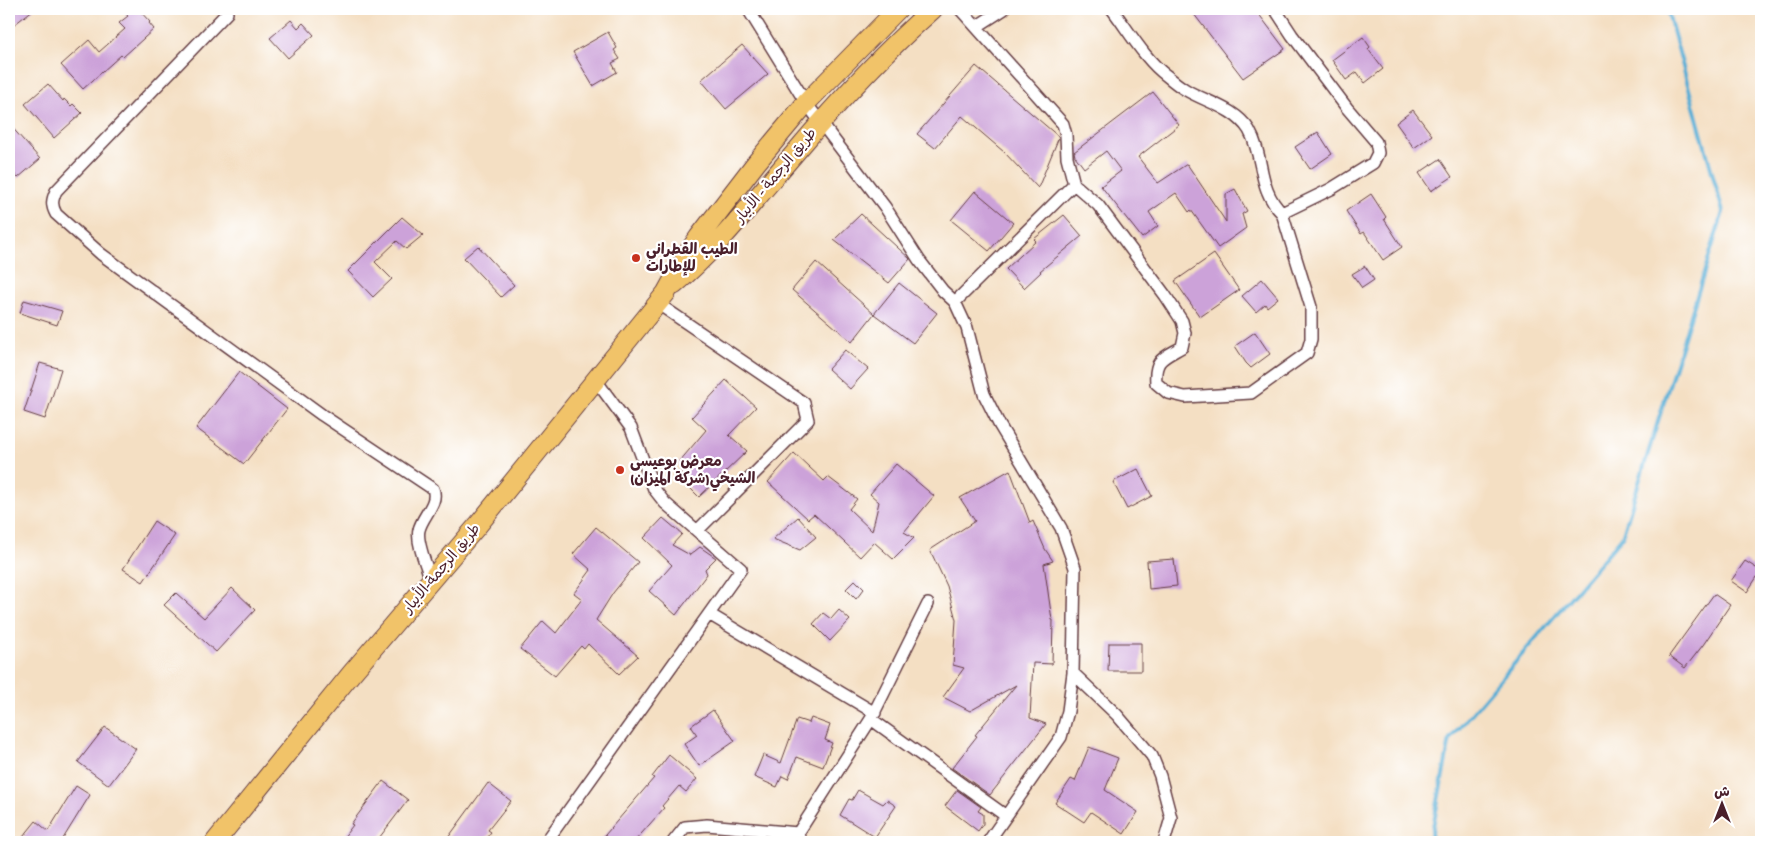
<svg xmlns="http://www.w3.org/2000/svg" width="1770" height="851" viewBox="0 0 1770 851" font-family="'Gochi Hand','Playpen Sans Arabic',sans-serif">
<rect width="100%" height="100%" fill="#fff"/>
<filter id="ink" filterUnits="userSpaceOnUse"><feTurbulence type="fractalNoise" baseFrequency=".02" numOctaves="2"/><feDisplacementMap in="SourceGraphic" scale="10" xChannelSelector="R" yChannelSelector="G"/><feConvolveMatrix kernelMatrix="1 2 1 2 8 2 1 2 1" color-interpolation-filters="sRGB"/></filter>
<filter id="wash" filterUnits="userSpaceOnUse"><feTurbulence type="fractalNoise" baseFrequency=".0096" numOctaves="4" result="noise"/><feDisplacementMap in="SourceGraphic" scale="20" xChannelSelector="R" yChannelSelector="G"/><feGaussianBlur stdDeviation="1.12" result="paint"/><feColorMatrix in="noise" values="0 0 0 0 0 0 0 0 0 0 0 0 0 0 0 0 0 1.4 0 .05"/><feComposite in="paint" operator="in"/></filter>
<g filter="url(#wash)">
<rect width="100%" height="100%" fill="#f4dfc3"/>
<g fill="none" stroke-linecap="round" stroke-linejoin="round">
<path stroke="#58aed5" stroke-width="4" d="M1430,842L1450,739L1622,537L1723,212L1667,9"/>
</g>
<g id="blocks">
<path fill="#cca2d9" d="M9,9H34L15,24L9,16Z
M121,9H138L150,22L149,23L154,29L123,57L121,55L83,89L61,65L89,40L99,52L125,29L119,23L128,16Z
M1190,9H1255L1285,49L1243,78Z
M291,20L298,28L303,23L314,35L288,58L270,38Z
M608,32L617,48L614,50L620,59L612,63L617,72L593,86L573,52Z
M1363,37L1370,47L1368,49L1383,69L1365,83L1357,72L1346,80L1332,60Z
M742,45L768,74L726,109L701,80Z
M976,66L1059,137L1038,188L1004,152L962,116L935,148L917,134Z
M48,84L63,101L64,99L71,106L73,104L82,113L54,138L25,104Z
M1153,92L1179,125L1138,157L1158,183L1187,164L1226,222V194L1235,189L1247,211L1242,214L1246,228L1218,248L1191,210L1189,212L1176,193L1149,212L1158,226L1142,238L1101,186L1121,171L1106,151L1084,168L1075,156L1074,152Z
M1413,110L1432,135L1414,148L1396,123Z
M9,124L40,159L18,178L9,168Z
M1318,132L1332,154L1310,169L1295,147Z
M1440,159L1452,177L1431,191L1419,173Z
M975,191L1013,223L989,251L951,220Z
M1371,194L1386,217L1384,219L1402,247L1383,260L1364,232L1361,234L1346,211Z
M861,214L910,259L889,283L834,240Z
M1064,215L1082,236L1040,271L1041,272L1024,288L1006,269L1036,241L1034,239Z
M402,217L423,235L406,249L397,241L375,262L392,279L373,297L348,271Z
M478,246L514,285L501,297L464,258Z
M1214,254L1239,290L1200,317L1175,281Z
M816,262L874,314L852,342L792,290Z
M1365,266L1374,280L1362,288L1352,274Z
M1262,279L1278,298L1267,307L1265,304L1256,312L1242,296Z
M899,283L937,313L913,343L874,314Z
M24,300L62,311L57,325L20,313Z
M1255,332L1270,354L1251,368L1246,363L1235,346Z
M845,350L868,369L850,389L828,369Z
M40,363L61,369L45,419L24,412Z
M239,372L287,409L244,464L196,428Z
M726,380L756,407L729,435L747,451L699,497L682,480L679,462L706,430L692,417Z
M794,453L824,481L828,477L857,499L849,509L872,531L879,502L870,494L896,464L934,496L904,532L914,538L893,559L874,542L860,557L814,514L808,519L768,482Z
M1138,469L1152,496L1127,509L1113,482Z
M1010,470L1030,523L1033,521L1045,549L1053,561L1044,564L1052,620H1053L1052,664L1033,663L1030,718L1046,724L990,795L952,768L977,736L975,735L1016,685L970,711L943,697L964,668L953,665L956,620L947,586L930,550L975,521L960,498Z
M798,517L816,537L800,550L773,539Z
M663,518L682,534L672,545L690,555L700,547L716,558L705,569L707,574L676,615L649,591L672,565L644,538Z
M154,521L175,535L143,582L123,569Z
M596,527L638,562L613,593L596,620L638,656L619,674L588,644L584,649L581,646L555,676L520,649L543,621L556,633L582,599L574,593L591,570L573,554Z
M1174,559L1177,586L1149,589L1147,561Z
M1745,561L1761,571L1747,592L1731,581Z
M855,580L864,589L856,599L846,589Z
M232,588L255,610L216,652L164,605L176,593L204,618Z
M1714,594L1730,605L1703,645L1685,668L1669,656Z
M839,610L850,620L830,641L813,624L823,613L831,619Z
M1109,643H1141V671H1108Z
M713,710L735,741L699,766L684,744L697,735L691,726Z
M811,718L830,725L825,740L832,743L823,767L797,757L788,779L782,776L777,787L754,777L763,755L781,763L797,719L809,723Z
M105,727L136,749L109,785L78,762Z
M1089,747L1118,758L1105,790L1138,812L1124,834L1091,812L1084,822L1055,803L1071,779L1075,781Z
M669,755L697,779L686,792L679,786L662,806L664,808L634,842H599L654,778L652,777Z
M383,781L408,800L376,842H340L353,825L351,824Z
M488,783L511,801L488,830L491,832L483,842H445Z
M76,786L90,795L61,842H19L36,821L48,831Z
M858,790L883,804L887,800L896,806L875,837L840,815L849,799L852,800Z
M957,790L981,807L978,811L983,814V824L978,831L945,806Z"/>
</g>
</g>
<g filter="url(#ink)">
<use href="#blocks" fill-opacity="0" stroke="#643c42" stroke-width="1"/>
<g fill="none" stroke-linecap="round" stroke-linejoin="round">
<g stroke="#643c42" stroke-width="14">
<path id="minor" d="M748,9L806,103L885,207L919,260L943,291L955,302L967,328L984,394L1000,426L1061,528L1075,568L1073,673L1068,711L1061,737L988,842
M1112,9C1128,30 1146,61 1167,76C1173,81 1179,86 1186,90C1206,102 1235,108 1249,130C1265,158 1257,189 1282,213L1331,189L1373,163L1378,153L1376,142L1347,108L1292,35L1275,9
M227,13L56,191C52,200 51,205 56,214L101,254L322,415L433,489C439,503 422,516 419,530C416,542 427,567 431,580
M976,27L1004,9
M1074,184L1098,205L1165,295L1182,321L1185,333L1182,347C1163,358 1154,359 1156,383L1168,393L1185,397L1251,393L1307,353L1311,339V307L1282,213
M955,302L1074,184L1067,157L1066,135L1063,124L960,9
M657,303L804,403L808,420L698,530
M709,614L875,713
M1073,673L1117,715L1152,756L1160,776L1171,818L1164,842
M871,719L1006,816
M546,842L741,569L665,503L654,489L631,428L595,379
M673,842L685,827L707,825L798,833
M800,842L798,833L871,719L928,604"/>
</g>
<g stroke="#643c42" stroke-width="21">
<path id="trunk" d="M674,285C719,247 755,199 794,154C837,103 883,53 933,9
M215,842L351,674L478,525L666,293L688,253L699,237L756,163L806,103L898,9"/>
</g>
<use href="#minor" stroke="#fff" stroke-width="11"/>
<use href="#trunk" stroke="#f1c369" stroke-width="19"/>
</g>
</g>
<g fill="#c8321e" stroke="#fff" stroke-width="2">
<circle cx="636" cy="258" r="5"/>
<circle cx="620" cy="470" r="5"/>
</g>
<g text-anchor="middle" stroke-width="4.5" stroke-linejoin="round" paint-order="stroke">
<g font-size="15" fill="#4a1f2b" stroke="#fff">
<text transform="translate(775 175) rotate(-50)" y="5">طريق الرجمة - الأبيار</text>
<text transform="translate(441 568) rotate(-50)" y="5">طريق الرجمة-الأبيار</text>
</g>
<g font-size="15" font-weight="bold" fill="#4a1f2b" stroke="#fff" text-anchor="start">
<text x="646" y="254">الطيب القطراني<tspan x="646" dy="17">للإطارات</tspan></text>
<text x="630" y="466">معرض بوعيسى<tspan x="630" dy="17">الشيخي(شركة الميزان)</tspan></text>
</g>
</g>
<rect width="1770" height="851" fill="none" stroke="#fff" stroke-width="30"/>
<g transform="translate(1722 804)" stroke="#ffffff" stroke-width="4" paint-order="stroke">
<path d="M0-4L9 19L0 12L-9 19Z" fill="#4a1f2b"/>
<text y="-8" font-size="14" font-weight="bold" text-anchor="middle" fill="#4a1f2b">ش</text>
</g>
</svg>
